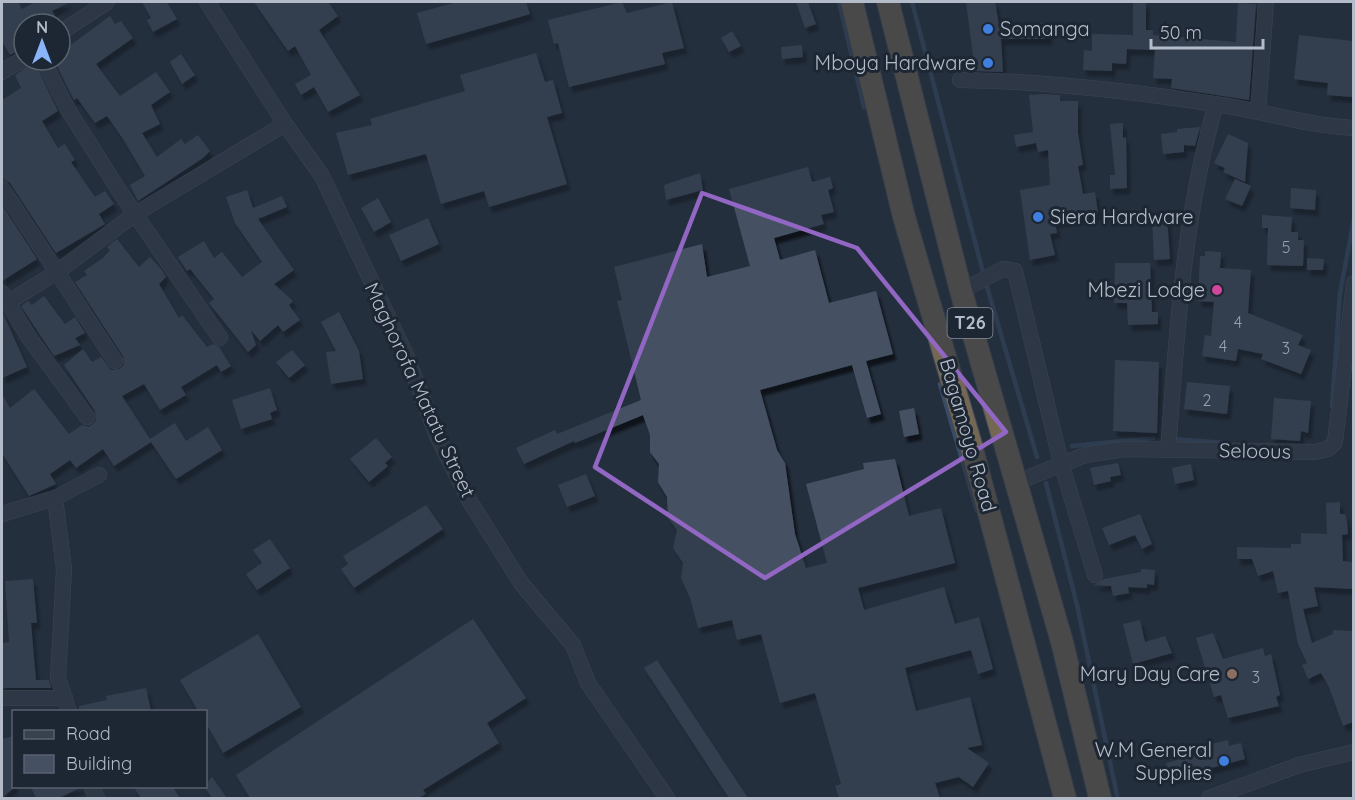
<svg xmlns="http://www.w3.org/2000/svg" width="1355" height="800" viewBox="0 0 1355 800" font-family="Quicksand,sans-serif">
<defs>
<filter id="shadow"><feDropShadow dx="3.5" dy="6" stdDeviation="1.5" flood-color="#0009"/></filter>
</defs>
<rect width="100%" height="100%" fill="#242f3e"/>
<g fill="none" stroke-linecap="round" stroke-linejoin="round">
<path stroke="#394c67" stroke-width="4.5" d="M839,2L864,107
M912,2L985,280L1037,457
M940,384L977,511
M1332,406L1340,293L1354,219
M1172,439L1226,443
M1072,446L1153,438
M1046,483L1077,605L1117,795"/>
</g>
<path fill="#455162" filter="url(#shadow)" d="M2,2H18L22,9L35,2H70L52,11L59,22L56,24H24V48L10,55L2,41Z
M142,2H167L177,19L153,32L147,20L151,18Z
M254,2H328L338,16L319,30L360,95L328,112L314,87L301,95L295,84L311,75L295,46L288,51Z
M457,2H526L530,14L426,44L417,13Z
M622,2L627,13L672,2L684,48L662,53L665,64L569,87L558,43L554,44L548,20Z
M796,2H808L816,24L805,28Z
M966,2H995L999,25L1048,23L1049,39H1001L1003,72L975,71Z
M1133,2H1146V30H1153V35L1236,42L1238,3L1256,4L1249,100L1171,88L1172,79L1153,78L1155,50L1127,49L1126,64L1112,63V71L1083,70L1084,50L1092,51V34L1133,35Z
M110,16L115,24L121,21L133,38L96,64L120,96L156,72L170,92L151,105L160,124L142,133L157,157L181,139L185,144L198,135L210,151L203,158L138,201L130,185L145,176L123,139L107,116L95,123L77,98L74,100L54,60H60V53Z
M732,31L741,46L729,52L721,38Z
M1299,35L1353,41V97L1327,95L1328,83L1294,79Z
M802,45L803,57L782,59L781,47Z
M536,53L545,82L553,80L562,113L547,117L567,184L489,207L484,191L441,204L426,154L348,175L336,133L372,125L370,119L465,91L460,75Z
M181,54L195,75L182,84L170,62Z
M34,61L58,111L42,121L58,148L65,144L75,160L71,162L95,197L105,191L114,204L99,214L105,224L56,253L10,183L2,178V100L21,88L15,75Z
M1044,94L1060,95V101H1078V133L1083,165L1078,166L1083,194L1095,192L1098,214L1055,222L1057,233L1050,234L1055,255L1030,260L1020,190L1050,185L1048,150L1038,152L1036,143L1016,147L1014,135L1033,132L1029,95Z
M1123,123V138L1126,137L1127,188L1110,189V175H1115L1110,124Z
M1200,127L1195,146L1184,145V152L1163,154L1161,134L1177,132V129Z
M1228,134L1248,143L1245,182L1223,172L1225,168L1214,163Z
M808,167L812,182L830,177L833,188L828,190L834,212L821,215L824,224L774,238L780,260L815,250L829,303L876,291L893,354L866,361L881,414L867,418L852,365L760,390L777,450L785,463L795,534L806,568L827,563L806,484L864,469L863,463L895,459L909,516L941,508L955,563L858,588L864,610L944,587L955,624L979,617L993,669L978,674L971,650L905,668L916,711L970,697L982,745L967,748L989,763L973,787L959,777L935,783L940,798H839L835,786L841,784L815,693L780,703L761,634L737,640L732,620L698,628L690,598L681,578L683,563L673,548L677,530L668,518L667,497L658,482L659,464L650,452V435L643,415L575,443L574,441L524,464L516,448L555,430L557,434L641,400L617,301L622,300L614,267L702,244L707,277L750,266L729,189Z
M700,173L703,190L666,200L664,185Z
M1235,179L1251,186L1242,206L1225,199Z
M1291,188L1316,190L1315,210L1290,208Z
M247,190L253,208L282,196L287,207L258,219L294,270L274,284L293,301L289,305L300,320L283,332L278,325L260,341L251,330L256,345L248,352L209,303L214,299L190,269L187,271L178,257L204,241L214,258L222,252L242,277L262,262L235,223L226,197Z
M378,198L391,222L374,232L361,208Z
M2,205L37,259L2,281Z
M1262,215L1292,217L1291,232H1298V240H1304L1303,266L1267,265L1268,228H1262Z
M1167,216L1170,259L1154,260L1152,217Z
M428,218L439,244L401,261L389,235Z
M117,239L139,267L150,257L162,270L166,277L159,284L179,318L182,315L207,347L213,344L219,347L231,366L221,372L217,365L181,387L186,395L160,410L144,384L122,396L150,439L175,423L186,441L208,427L222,450L176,479L151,442L114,466L103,449L76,468L70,460L50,474L56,484L29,496L2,453V394L10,408L34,389L69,434L82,425L89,427L96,421L95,411L64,365L83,349L92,362L101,357L111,370L120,369L124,365L123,356L75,282L87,275L84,271L103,258L110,250L107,247Z
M1205,251L1221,252L1220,268L1251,270L1248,313L1303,335L1298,345L1311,350L1301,374L1261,359L1263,354L1238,349L1236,361L1202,356L1205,335L1211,336L1214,302L1198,301L1200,256H1205Z
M1307,258L1324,259L1323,270H1307Z
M1115,263H1150L1152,312H1158V324L1128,325L1127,303H1114Z
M44,296L65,324L75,317L85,333L75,338L80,345L54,356L21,306L28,301L32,305Z
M2,311L27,367L2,378Z
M339,312L359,351L363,379L331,384L326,352L336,351L321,322Z
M292,350L305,365L289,378L276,362Z
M1115,360L1159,362L1157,433L1113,431Z
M1187,382L1230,386L1227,414L1184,409Z
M270,388L277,410L270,413L272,419L241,429L232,400Z
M1274,398L1311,401L1308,433L1301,431L1300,441L1271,439Z
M914,408L919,434L904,437L899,411Z
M376,438L392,457L385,463L388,466L369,482L350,459Z
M1118,463L1121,475L1110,477L1111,481L1094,485L1090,468Z
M1191,464L1194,480L1175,484L1172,468Z
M586,474L595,496L567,507L558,485Z
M1340,502V514H1345L1347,521L1348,534L1342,535L1343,561L1353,562V589L1314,587L1318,606L1303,609L1312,643L1333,634V630L1353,631V722L1343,726L1329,687L1321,673L1308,679L1302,665L1307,663L1298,644L1288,591L1278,593L1273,571L1258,576L1252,559H1237V547L1291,548V544H1301V533L1327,534L1326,503Z
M426,505L443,529L354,588L341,569L348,564L343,556Z
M1140,514L1152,544L1142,549L1135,535L1109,545L1102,528Z
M270,539L290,568L257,590L246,574L262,563L253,550Z
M1141,569L1155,570L1154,585L1147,584V588L1128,587L1129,593L1113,596L1111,586L1094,585L1104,579L1141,572Z
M33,579L37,623H31L36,680H49L51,688H2V643L9,642L5,581Z
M473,619L526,698L487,723L499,743L423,790L426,794L418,798H250L236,775Z
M1140,620L1145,642L1165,636L1172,653L1133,664L1123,624Z
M1213,633L1223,659L1263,648L1265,656L1271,654L1280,695L1276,697L1279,706L1228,718L1221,695L1214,697L1196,638Z
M258,634L301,707L223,753L206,723V711H198L180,680Z
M657,660L748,798H729L644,668Z
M146,688L151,711H79V706L107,700L106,696Z
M14,736V788L2,798V739Z
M1228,740L1229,746L1241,743L1245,759L1170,779L1166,763L1201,753L1199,747Z
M212,777L227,798H212L204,786Z
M30,786H81L82,787L59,798H36Z
M133,786H172L180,798H141Z"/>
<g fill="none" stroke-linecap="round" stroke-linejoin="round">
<g stroke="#565f6c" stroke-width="16">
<path id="minor" d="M207,2L285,124L322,176L406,355L438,438L469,500L521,583L573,645L588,683L667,798
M60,33L107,2
M43,60L67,108L120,192L220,338
M2,72L24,58
M960,80C1050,81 1139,92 1228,106C1270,113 1310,126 1354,128
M1258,112L1266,2
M2,188L115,361
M961,291L1003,269L1015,271L1061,463L1095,575
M2,293L28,336L87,417
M7,303L57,272L135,214L285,124
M1168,450C1177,333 1183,217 1216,104
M1017,482L1085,455L1124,449L1315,452L1328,449L1335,442L1354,283
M55,498L64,569L58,678L69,712
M2,514L55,498L99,475
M2,698H65
M91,786L97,798
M1209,798L1299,765L1354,752"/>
</g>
<g stroke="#434c59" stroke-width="24">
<path id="highway" d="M852,2L904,217L971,445L1065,798
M888,2L961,291L1062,642L1100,798"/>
</g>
<use href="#minor" stroke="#38414e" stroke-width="15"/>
<use href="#highway" stroke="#746855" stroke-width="22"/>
</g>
<path d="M0 0H1355V800H0ZM702,193L857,248L1006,432L765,578L595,467Z" fill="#242f3e" fill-opacity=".55" fill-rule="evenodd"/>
<path fill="none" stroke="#9266c3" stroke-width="4.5" stroke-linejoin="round" d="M702,193L857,248L1006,432L765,578L595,467Z"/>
<g fill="#3f7fe0" stroke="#1d2633" stroke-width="2">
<circle cx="988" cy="29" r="6"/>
<circle cx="988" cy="63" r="6"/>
<circle cx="1038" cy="217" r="6"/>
<circle cx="1224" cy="761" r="6"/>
</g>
<circle fill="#d1479c" stroke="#1d2633" stroke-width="2" cx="1217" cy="290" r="6"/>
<circle fill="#8d6e63" stroke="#1d2633" stroke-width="2" cx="1232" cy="674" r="6"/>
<g text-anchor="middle" stroke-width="6" stroke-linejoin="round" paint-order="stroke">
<g font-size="16" fill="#98a1af">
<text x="1286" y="253">5</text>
<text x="1238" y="328">4</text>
<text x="1223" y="352">4</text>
<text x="1286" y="354">3</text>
<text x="1207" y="406">2</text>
<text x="1256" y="683">3</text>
</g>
<rect fill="#1d2633" stroke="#878f9c" stroke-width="1.5" x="947.5" y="308" width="45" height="30" rx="4.5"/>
<g font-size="18" font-weight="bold" fill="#b4bcc9">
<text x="970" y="329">T26</text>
</g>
<g font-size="20" fill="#b4bcc9" stroke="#1d2633" text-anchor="end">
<text x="1000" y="36" text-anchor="start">Somanga</text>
<text x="976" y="70">Mboya Hardware</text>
<text x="1050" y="224" text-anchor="start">Siera Hardware</text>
<text x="1205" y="297">Mbezi Lodge</text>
<text x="1220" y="681">Mary Day Care</text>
<text x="1212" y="757">W.M General<tspan x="1212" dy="23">Supplies</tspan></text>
</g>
<g font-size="20" fill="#b4bcc9" stroke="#1d2633">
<text transform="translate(420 390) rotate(65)" y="7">Maghorofa Matatu Street</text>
<text transform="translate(968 435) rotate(74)" y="7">Bagamoyo Road</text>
<text transform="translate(1255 451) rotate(1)" y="7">Seloous</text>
</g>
</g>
<rect width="1355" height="800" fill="none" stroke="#b4bcc9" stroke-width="6"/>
<rect x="12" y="710" width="195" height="78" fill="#1d2633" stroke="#59626f" stroke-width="1.5"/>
<rect x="24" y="730" width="30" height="9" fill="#38414e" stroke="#59626f" stroke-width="1.5"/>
<text x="66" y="740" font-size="18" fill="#b4bcc9">Road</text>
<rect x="24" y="755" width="30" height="18" fill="#455162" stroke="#59626f" stroke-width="1.5"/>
<text x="66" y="770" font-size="18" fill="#b4bcc9">Building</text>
<g transform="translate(42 42)"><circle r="28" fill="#1d2633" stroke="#59626f" stroke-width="1.5"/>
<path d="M0-4.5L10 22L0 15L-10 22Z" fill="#8ab4f8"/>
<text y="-9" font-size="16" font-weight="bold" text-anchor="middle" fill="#b4bcc9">N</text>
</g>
<path d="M1151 39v9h112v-9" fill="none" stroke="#b4bcc9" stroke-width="3"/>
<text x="1160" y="39" font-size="18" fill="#b4bcc9" stroke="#1d2633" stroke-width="4.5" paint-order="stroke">50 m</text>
</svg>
